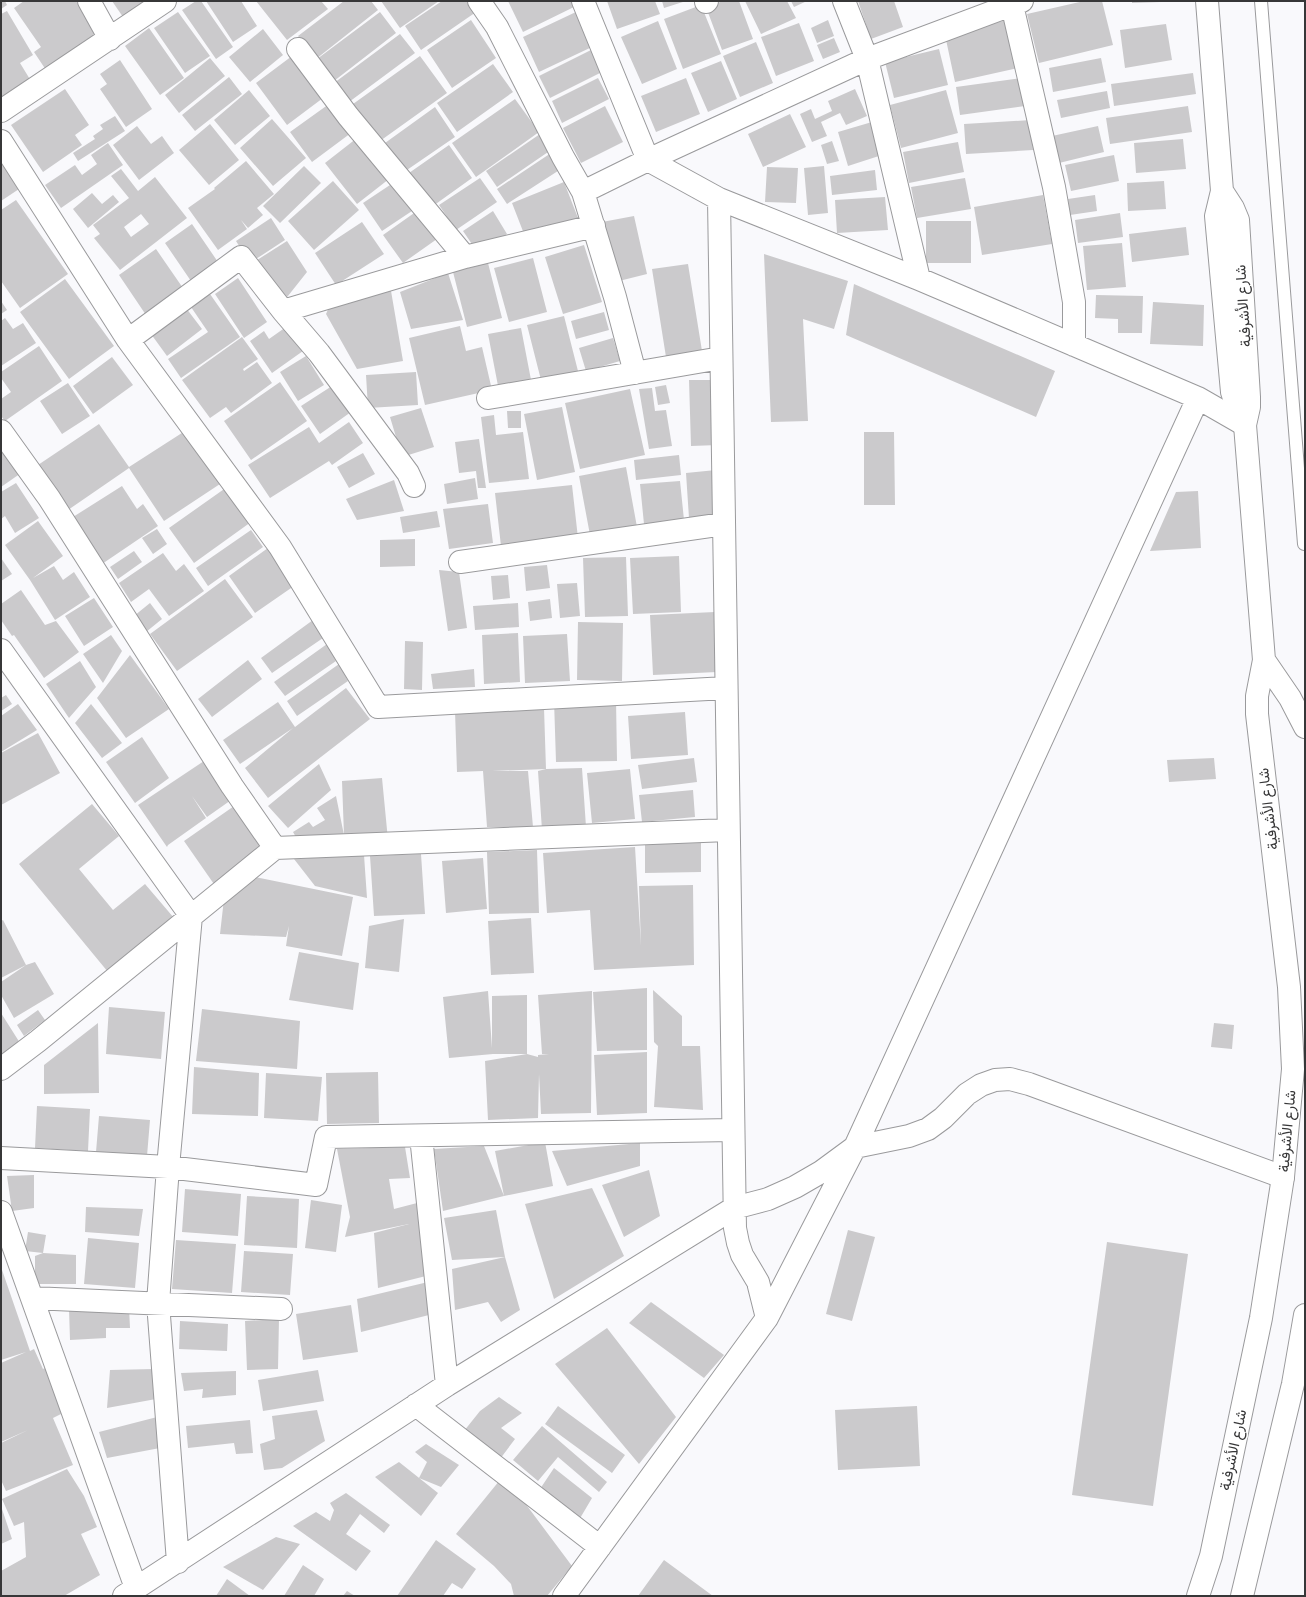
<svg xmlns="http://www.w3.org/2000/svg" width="1306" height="1597" viewBox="0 0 1306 1597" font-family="Karla,Vazirmatn,sans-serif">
<rect width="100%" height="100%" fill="#f9f9fc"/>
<path fill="#cbcacc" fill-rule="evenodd" d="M1,1H5L7,5L1,9Z
M24,1H76L99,35L46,70L34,52L41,47L14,8Z
M112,1H146L123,17Z
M196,1H201L233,47L216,59L182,10Z
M206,1H241L257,26L233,42Z
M256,1H321L328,9L287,40Z
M344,1H371L378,10L316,59L298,36Z
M381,1H439L400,28Z
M442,1H472L479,10L421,50L405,26Z
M508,1H573L576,6L523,32Z
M607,1H655L660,14L617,29Z
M662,1H686L664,8Z
M723,1H739L753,39L722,50L706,7Z
M745,1H787L796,18L761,34Z
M791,1H807L794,7Z
M858,1H894L903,27L871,39Z
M1084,1H1102L1113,45L1039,63L1027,14Z
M1132,1H1161V2L1132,3Z
M701,5L721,54L683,69L664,19Z
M7,11L33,55L20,63L31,81L1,99V14Z
M578,11L594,46L539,72L523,37Z
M178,12L210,56L185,73L154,28Z
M380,12L396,33L334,81L317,59Z
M471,20L496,58L452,88L427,50Z
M828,20L834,36L817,43L811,28Z
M1007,20L1018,68L955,82L945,35Z
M658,21L677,69L642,84L621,37Z
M799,23L814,61L776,76L761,37Z
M1166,24L1172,60L1125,68L1120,30Z
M149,28L184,78L160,95L125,46Z
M263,29L283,55L250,82L229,57Z
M400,34L415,53L349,102L334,83Z
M834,38L840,52L823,59L817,45Z
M756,42L773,83L740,97L723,56Z
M593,49L604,71L550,98L539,76Z
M939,49L948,85L894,98L885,62Z
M292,56L323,98L287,125L256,83Z
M420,56L447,93L380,141L353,104Z
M210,58L225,76L179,113L165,95Z
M1101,58L1106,82L1053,92L1049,68Z
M120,60L152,109L126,127L100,89L107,84L100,74Z
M721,61L737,99L708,112L691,73Z
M493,64L513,92L457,132L437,103Z
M1193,73L1196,94L1114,106L1111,84Z
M229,77L242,94L195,131L182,115Z
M598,78L609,99L562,123L552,101Z
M686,78L700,114L656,132L641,96Z
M1021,78L1025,106L960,115L956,87Z
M65,89L89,125L75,135L82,145L43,172L11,125Z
M855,89L867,116L846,125L840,113L821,122L827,136L812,142L800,114L811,109L815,119L832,111L828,101Z
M249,90L270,116L235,145L214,120Z
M946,90L958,133L901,148L890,105Z
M1107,91L1110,108L1061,118L1057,100Z
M515,99L539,132L476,177L452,143Z
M329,104L351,133L312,162L290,132Z
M605,106L623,142L581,163L563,128Z
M1188,106L1192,132L1110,144L1106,118Z
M435,107L455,137L404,172L385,143Z
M790,114L806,147L763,167L748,134Z
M115,116L125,131L78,161L73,153L95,139L93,136L103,129L100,125Z
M272,119L306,158L273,186L240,148Z
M1031,120L1033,150L966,154L964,124Z
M872,122L882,155L848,166L838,132Z
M210,124L239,160L209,185L179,150Z
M137,126L151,144L162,136L174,153L139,180L113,145Z
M1098,126L1104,152L1059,163L1052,136Z
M540,134L551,150L497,187L486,171Z
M357,138L389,179L357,204L325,163Z
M1183,139L1186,169L1136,173L1134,143Z
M832,141L839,161L827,164L821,145Z
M958,142L964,172L909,183L903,152Z
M108,143L123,165L61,208L45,185L75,165L82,175L97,164L91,155Z
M449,145L472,178L433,206L409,173Z
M551,153L561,169L507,204L497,189Z
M1114,155L1119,181L1071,191L1065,165Z
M1,160L19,189L1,201Z
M246,161L274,194L257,208L263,215L248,228L241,220L247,229L218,250L188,208L215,189L214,188Z
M304,166L321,183L280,223L263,206Z
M824,166L828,213L808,215L804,168Z
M767,167L798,168L796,203L765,202Z
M121,169L138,191L155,177L187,218L120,270L94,238L100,234L93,225L129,198L111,176ZM141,214L149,224L131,237L124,227Z
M875,170L877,190L832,195L830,176Z
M480,178L497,202L456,230L439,205Z
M965,178L971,209L917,218L911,187Z
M333,181L359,210L314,250L288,221Z
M396,181L415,209L382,231L363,203Z
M1164,181L1166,209L1128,211L1127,183Z
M564,182L578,218L526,239L512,203Z
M92,193L102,204L113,195L119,202L88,228L73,209Z
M1043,195L1052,244L982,255L974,207Z
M1095,195L1097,211L1070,215L1068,199Z
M885,197L888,230L837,233L835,200Z
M16,200L68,274L20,308L1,281V210Z
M417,211L437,239L403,263L383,235Z
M493,211L507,234L478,253L463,231Z
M1120,213L1123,237L1078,243L1075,220Z
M634,216L647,274L615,282L602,222Z
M271,218L285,240L250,263L236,241Z
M926,221H971V263H926Z
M362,222L384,254L336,285L315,253Z
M192,224L220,265L193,284L165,243Z
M1186,227L1189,255L1132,262L1129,234Z
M287,241L307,272L284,301L254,262Z
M1122,243L1126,287L1087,290L1083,246Z
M584,245L602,302L563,314L545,257Z
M156,249L185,291L148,318L119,275Z
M764,254L848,281L834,329L803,319L808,421L771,422Z
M533,258L547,312L509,322L494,268Z
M488,263L502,318L467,327L453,272Z
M688,264L702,351L666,357L652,269Z
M448,273L463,320L411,329L400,292Z
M238,278L267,322L244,338L215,294Z
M65,279L114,346L69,379L20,312Z
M854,284L1055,371L1036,417L846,335Z
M390,285L403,361L357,369L326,314L330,305Z
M210,294L240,337L181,378L168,359L208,332L191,307Z
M1096,295L1143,296L1142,333H1118V319L1095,318Z
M1,301L7,310L1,314Z
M1153,302L1204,305L1203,346L1150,344Z
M186,308L202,329L167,356L151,334Z
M604,312L609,330L576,339L571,321Z
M564,316L579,375L542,384L527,325Z
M5,318L13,329L23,323L36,343L1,366V321Z
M460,326L466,351L482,347L492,390L425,405L409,338Z
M286,327L303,351L272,373L250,341L264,331L269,339Z
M521,328L532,385L499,391L488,334Z
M242,337L258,359L243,369L244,371L257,362L272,383L231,413L226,407L210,418L182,380Z
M613,338L620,361L586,371L579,348Z
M39,346L62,381L5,421L1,416V399L11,392L1,378V372Z
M306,356L324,385L298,401L280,372Z
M112,357L133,385L93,414L73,386Z
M416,372L418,405L368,408L366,375Z
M689,380H715L718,445L691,446Z
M280,382L307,421L251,460L224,421Z
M68,383L90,416L62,434L40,401Z
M666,385L670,403L658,405L655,387Z
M332,386L351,412L320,434L301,406Z
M652,388L655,411L666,410L672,446L649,449L639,389Z
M630,389L645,455L580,469L565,403Z
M562,407L575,472L537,480L524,414Z
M421,408L434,447L402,457L390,417Z
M507,411H521V428H508Z
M494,415L496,435L523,432L529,479L489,483L481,417Z
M349,422L363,443L332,465L329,461L270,498L248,465L309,427L319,443Z
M99,424L129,467L185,431L220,484L164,521L129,468L68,510L38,465Z
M864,432H894L895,505H864Z
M1,438L24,471L1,487Z
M479,439L486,488H478L476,471L459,473L455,442Z
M363,453L375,474L349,488L337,467Z
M679,455L681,475L636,480L634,460Z
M626,467L637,527L590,535L579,476Z
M716,470L720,516L689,518L686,473Z
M475,478L478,499L447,504L444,484Z
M394,480L404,511L357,520L346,499Z
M680,481L684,520L644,524L640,484Z
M16,483L39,518L15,533L5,516L1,519V492Z
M572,485L578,538L501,546L495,493Z
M122,486L137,509L143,504L158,526L102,564L73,517Z
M227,487L251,522L194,563L169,528Z
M1198,491L1201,548L1150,551L1176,492Z
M488,504L493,543L449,549L443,509Z
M437,511L440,527L403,533L400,517Z
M38,521L63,556L33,578L54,566L63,580L74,572L90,597L55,620L30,580L5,545Z
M157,529L167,544L153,554L142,538Z
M251,530L263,547L208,586L196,568Z
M415,539V566L380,567V540Z
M268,548L294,586L255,613L229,576Z
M134,551L142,562L118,579L110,567Z
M163,553L176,571L184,564L204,591L169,616L149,589L131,602L119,583Z
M679,556L681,612L633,614L630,558Z
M626,557L628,616L585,617L583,558Z
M1,558L12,574L1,581Z
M547,565L550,588L526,591L524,567Z
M439,570L459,572L467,628L448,631Z
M508,575L510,598L493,600L491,576Z
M225,579L253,617L177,671L150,634Z
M577,583L580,616L560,618L557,584Z
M21,590L45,625L56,621L79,652L44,678L14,635L12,636L1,620V604Z
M94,598L113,627L84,646L65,616Z
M550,599L552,618L530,621L528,602Z
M150,603L162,619L146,632L134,616Z
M518,603L519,627L475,630L473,606Z
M715,612L717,672L653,675L650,615Z
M313,620L323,638L272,673L261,658Z
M578,622L623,623L622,681L577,680Z
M518,633L520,682L484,684L482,635Z
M567,634L570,681L525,683L523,636Z
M111,635L122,651L103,683L83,654Z
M405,641L423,642L422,690L404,689Z
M327,644L336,661L285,696L274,682Z
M130,655L169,709L126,738L97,698Z
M248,660L262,679L212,717L198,699Z
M80,661L96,687L69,718L46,684Z
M339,664L348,681L297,716L287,701Z
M474,669L475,687L433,689L431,674Z
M346,688L370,719L268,798L245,768L293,728L240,764L223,740L278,702L295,727Z
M6,695L12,704L1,711V698Z
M616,699L617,761L556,762L554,700Z
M18,704L37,730L1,752V716Z
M91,704L122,743L102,758L75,723Z
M544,708L546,769L492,771H528L533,827H487L483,771L457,772L455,711Z
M685,712L688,755L631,759L628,716Z
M38,733L60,773L1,805V753Z
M142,737L169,778L135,803L106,762Z
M694,758L697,782L642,789L638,765Z
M1214,758L1216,779L1169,782L1167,760Z
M207,759L234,798L207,817L192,796L206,818L168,845L167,847L138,805Z
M319,764L331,790L288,828L268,806Z
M582,768L586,827L542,830L538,771L546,769Z
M630,769L635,819L592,823L587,773Z
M382,778L388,840L344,835L342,781Z
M693,790L695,817L642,822L639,795Z
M336,796L344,835L300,844L293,832L309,822L313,827L325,820L317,808Z
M92,804L119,836L79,869L113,910L145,884L174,918L108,972L19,864Z
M237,804L269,848L216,887L184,841Z
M701,843V872L645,873V844Z
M635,847L641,946L639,886L693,885L694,965L594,970L590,910L547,913L543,853Z
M537,850L539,913L489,914L487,852Z
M421,854L425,914L374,916L370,856Z
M364,855L367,898L315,886L294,859Z
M483,858L487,909L446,913L442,861Z
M255,877L353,897L342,956L286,946L289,926L286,937L220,934L225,890Z
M531,918L534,973L491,975L488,921Z
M404,919L399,972L365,968L369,926Z
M3,920L26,965L1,978V921Z
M299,952L359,963L353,1010L289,1000Z
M35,962L54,994L14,1018L1,995V982L26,965Z
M647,988V1050L597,1051L593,992Z
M653,990L682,1016V1046H700L703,1110L654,1107L658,1046L654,1042Z
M488,991L492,1048V996L527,995V1054H493L449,1058L443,997Z
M592,991L591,1113L541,1114L539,1074L538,1118L488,1120L485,1061L527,1054L538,1057V1055L549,1054H542L538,995Z
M109,1007L165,1012L161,1059L106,1054Z
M202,1009L300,1021L297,1069L196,1061Z
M38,1010L45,1020L24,1036L17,1025Z
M1,1013L20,1043L1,1056Z
M98,1023L99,1093L44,1094V1065Z
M1214,1023L1234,1025L1232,1049L1211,1047Z
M647,1052V1113L597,1115L594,1055Z
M194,1067L259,1073L258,1116L192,1114Z
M378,1072L379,1123L327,1124L326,1073Z
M266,1073L322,1077L318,1121L264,1118Z
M37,1106L90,1109L88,1151L35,1148Z
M99,1116L150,1120L147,1156L96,1152Z
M545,1142L553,1186L504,1196L443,1211L434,1149L484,1146L504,1196L495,1151Z
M640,1143V1166L567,1186L552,1151Z
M405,1147L410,1178L389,1179L394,1209L417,1203L430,1275L378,1288L374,1233L409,1224L345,1237L350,1217L337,1149Z
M649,1170L660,1216L624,1237L602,1185Z
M34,1175V1208L12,1211L7,1176Z
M592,1188L624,1256L554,1299L525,1204Z
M185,1189L241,1194L238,1236L182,1232Z
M247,1196L299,1199L297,1248L244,1245Z
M311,1200L342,1205L336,1252L305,1248Z
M86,1207L143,1209L139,1236L85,1232Z
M496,1210L505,1257L452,1260L444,1218Z
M848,1230L875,1237L852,1321L826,1314Z
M28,1232L46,1235L43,1253L25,1251Z
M88,1238L139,1243L135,1288L84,1284Z
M176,1240L236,1244L232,1293L172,1289Z
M1107,1242L1188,1254L1153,1506L1072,1495Z
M244,1251L293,1254L290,1295L241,1292Z
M43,1253L76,1255V1284H35V1256Z
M505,1257L520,1310L501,1322L488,1302L455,1310L452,1269Z
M1,1267L30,1351L34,1349L43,1369L47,1367L65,1412L53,1418L73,1465L6,1491L1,1480V1443L28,1430L1,1442V1363L26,1352L1,1360Z
M428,1282L429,1315L361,1332L357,1299Z
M651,1302L724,1355L704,1378L629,1323Z
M351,1305L358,1352L303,1360L296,1314Z
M129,1307L130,1328H106V1338L70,1340L69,1309Z
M279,1319L278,1369L247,1370L245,1321Z
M180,1321L228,1324L227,1351L179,1349Z
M607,1328L676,1417L639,1464L555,1364Z
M154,1369L156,1399L107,1408L110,1370Z
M318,1370L324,1401L263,1411L258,1380Z
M236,1371V1395L202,1398L203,1389L184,1391L181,1373Z
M499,1397L522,1413L501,1428L515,1439L500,1459L464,1431L480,1411Z
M558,1406L625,1455L612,1473L545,1424Z
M917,1406L920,1466L838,1470L835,1410Z
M317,1410L325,1441L282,1468L264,1470L260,1444L275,1439L272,1416Z
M161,1416L160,1448L107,1458L99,1432Z
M250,1420L253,1453L236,1454L234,1443L188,1448L186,1426Z
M542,1426L607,1482L599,1492L558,1457L538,1481L513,1460Z
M426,1444L459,1465L441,1487L419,1478L427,1462L415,1452Z
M399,1462L438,1493L421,1516L375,1477Z
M554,1468L592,1498L579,1520L538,1492Z
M67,1469L84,1496L97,1527L81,1534L100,1575L64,1596H1V1571L26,1557L24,1522L14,1526L2,1499Z
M504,1475L572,1566L547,1596H514L511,1584L494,1566L456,1534Z
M346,1493L390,1525L384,1533L360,1514L346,1534L371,1551L356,1571L293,1526L316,1512L330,1521L334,1510L330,1503Z
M1,1506L12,1539L1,1544Z
M276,1537L300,1544L263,1590L223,1567Z
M436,1540L476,1569L462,1589L452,1583L443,1596H397Z
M664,1560L713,1596H638Z
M303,1565L324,1579L314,1596H284Z
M227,1579L250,1596H216Z
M347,1591L355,1596H343Z"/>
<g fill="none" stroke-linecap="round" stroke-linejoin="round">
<g stroke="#9a9a9c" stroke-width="14">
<path id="lane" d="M1261,1L1304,544"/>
</g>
<g stroke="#9a9a9c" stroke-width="24">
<path id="street" d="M89,1L110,39
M479,1L497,27L563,157L583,192L615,297L635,373
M583,1L648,160L719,199L919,279L1074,345L1198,398L1245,425
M844,1L867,59L919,279
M706,2L707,1
M1012,5L1054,187L1074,302V345
M298,49L348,116L465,257
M1,111L165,1
M1,141L128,340L280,547L378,707L726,688
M583,192L648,160L867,59L1022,1
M719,199L735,1228L738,1243L742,1255L758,1282L767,1318
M283,311L319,353L408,473L414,486
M128,340L241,257L283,311L465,257L594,226
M488,398L721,358
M1,431L49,498L232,786L275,848
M460,562L724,524
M1,650L191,916L168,1167L158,1303L178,1562
M1,1069L38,1041L275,848L728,830
M421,1136L447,1385
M1,1158L168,1167L316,1185L326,1137L733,1130
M1,1212L136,1588
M32,1298L281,1309
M416,1405L600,1547
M124,1596L447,1385L734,1208L768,1199L795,1187L821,1172L855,1147L909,1136L928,1129L943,1118L967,1094L981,1085L995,1080L1010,1079L1029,1084L1283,1177
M564,1596L767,1318L855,1147L1198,398"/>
</g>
<g stroke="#9a9a9c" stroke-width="24">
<path id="secondary" d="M1207,1L1222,191L1216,216L1232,392L1238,411L1245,425
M1264,660L1290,698L1305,727
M1198,1596L1211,1556L1261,1318L1283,1177L1293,1069L1289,987L1257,714V696L1264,660L1245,425L1249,407V397L1238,220L1233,208L1222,191
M1242,1596L1293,1384L1305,1315"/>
</g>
<use href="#lane" stroke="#fff" stroke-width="12"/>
<use href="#street" stroke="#fff" stroke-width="22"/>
<use href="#secondary" stroke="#fff" stroke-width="22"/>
</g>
<g text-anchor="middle" stroke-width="3" stroke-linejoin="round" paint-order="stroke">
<g font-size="15" fill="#373738" stroke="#fff">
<text transform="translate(1243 306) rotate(-94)" y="5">شارع الأشرفية</text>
<text transform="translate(1268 809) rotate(-97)" y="5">شارع الأشرفية</text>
<text transform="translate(1287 1131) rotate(-85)" y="5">شارع الأشرفية</text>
<text transform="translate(1233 1450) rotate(-78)" y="5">شارع الأشرفية</text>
</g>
</g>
<rect width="1306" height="1597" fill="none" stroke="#373738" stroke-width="4"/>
</svg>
